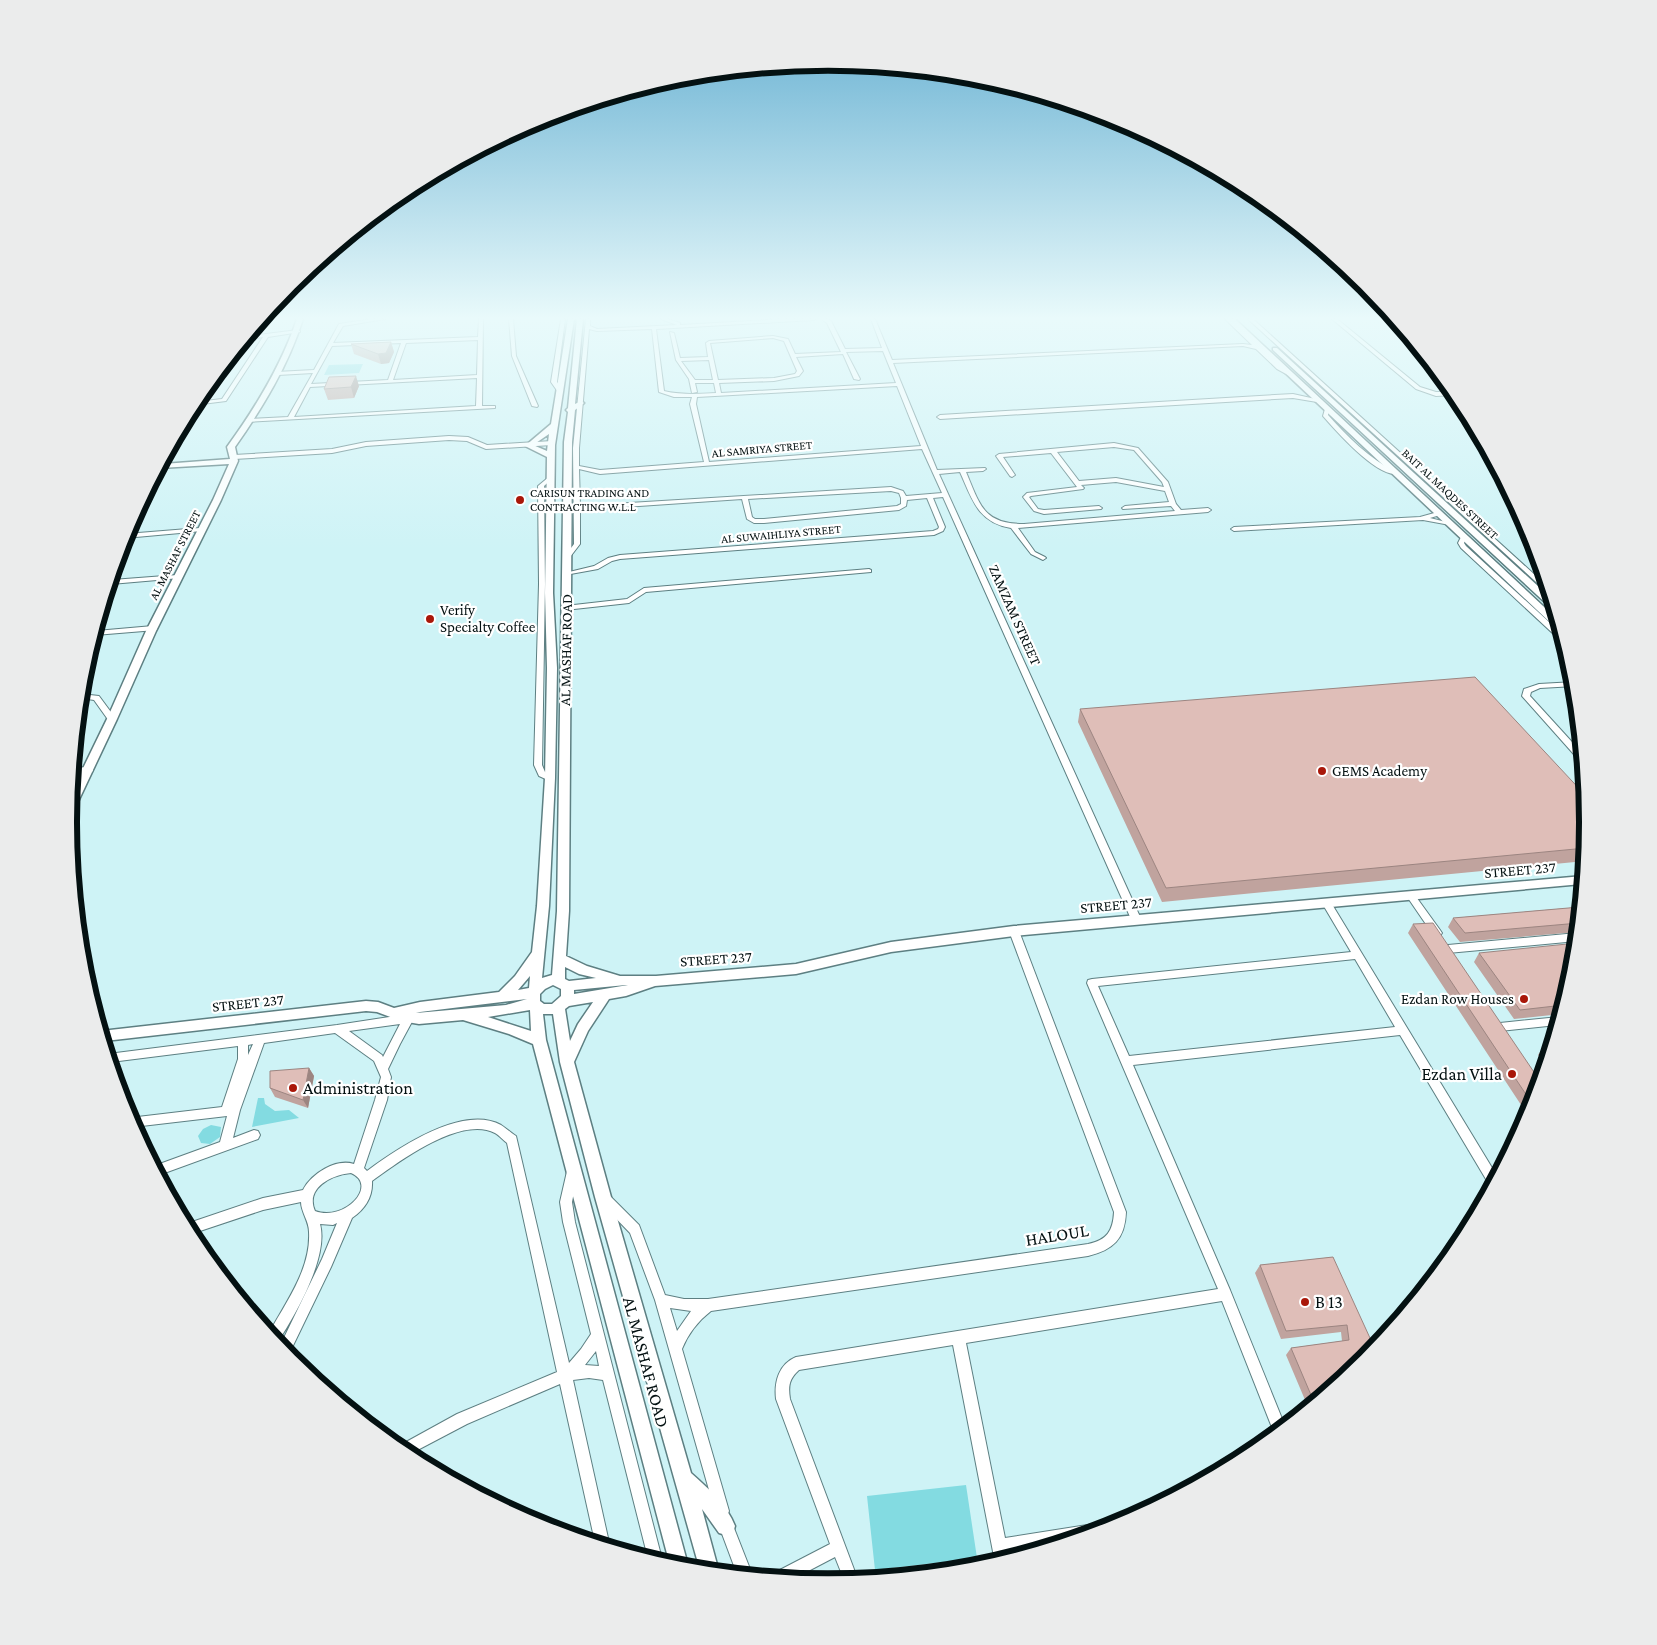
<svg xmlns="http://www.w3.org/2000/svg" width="1657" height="1645" viewBox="0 0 1657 1645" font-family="'Crimson Pro',serif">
<rect width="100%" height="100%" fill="#cef3f6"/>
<path fill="#83dbe1" d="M363,364L359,373L324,375L329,365Z
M258,1098H264L265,1104L275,1111L289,1110L299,1118L252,1127Z
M211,1125L221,1127L220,1137L210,1144L201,1143L198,1136L203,1129Z
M966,1485L977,1558L875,1570L867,1496Z"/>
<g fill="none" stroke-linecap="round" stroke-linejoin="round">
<g stroke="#5d7f82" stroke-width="2">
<path id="minor" d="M372,319H385L343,326L333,343L478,337L479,319H483L482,406H495V408L246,422V420L248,419L288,417L313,373L278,375L275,373L276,372L314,370L339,324ZM478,340L477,375L393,380L406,343ZM401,343L388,380L311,384L332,346ZM477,378L476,406L294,417L310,387Z
M509,319H513L516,356L538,406L537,407L532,406L512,356Z
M561,319H565L557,382L563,391L560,393L558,392L551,382Z
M586,319H590V326L597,329L677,325L661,319H668L680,323V325L786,319H816L814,320L656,329L664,391C681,395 699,394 716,393L714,383H695L697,392L692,393L689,379L676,360L670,332L674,333L680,358L708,357L706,343L709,341L773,336L788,339L795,354L841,352L827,323L821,319H827L831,321L845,349L882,348L871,319H875L892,360L1243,344L1252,345L1225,319H1230L1281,367L1290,372V374L1288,375L1277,369L1256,349L1243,346L893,363L937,470L985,468L986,469L983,471L966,472C980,505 983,524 1024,524L1175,511L1171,506L1123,509L1122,508L1125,506L1169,502L1165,491L1116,482L1081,485L1084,488L1083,489L1031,496L1029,497L1038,509L1044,510L1099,506L1102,508L1101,509L1044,514L1034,511L1023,497L1027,493L1077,487L1051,453L1003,457L1015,475L1012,477L1010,476L996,456L999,454L1114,443L1138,448L1168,482L1176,504L1181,510L1208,508L1211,510L1208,512L1018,528L1035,552L1045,557L1046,558L1043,560L1031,554L1011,528C978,523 972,499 960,472L939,474L1141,919L1139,922H1133L1131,919L943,497L933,498L945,527L943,531L934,535L620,559L612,561L598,569L565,575V573L594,566L608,558L620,555L933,531L938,529L939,527L927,498L907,500L906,506L899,510L764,523H754L747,519L742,499L580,510V544L570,557H566L565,556L574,544L573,448ZM589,329L597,331L652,329L659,392L674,397H692L690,404L704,462L600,470L579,466V448ZM773,338L784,341L797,371L795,374L774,378L718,380L710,343ZM883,351L896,383L721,393L719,383L774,381L799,376L803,371L796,357L843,354L854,379L859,380L860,379L846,352ZM709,360L713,380H695L681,361ZM897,386L921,446L709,462L696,404L697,397ZM1114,447L1134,450L1162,482L1164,487L1116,478L1079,481L1057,452ZM922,449L942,493L906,496L903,491L891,487L580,506L579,469L600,474ZM891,491L899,493L901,498V504L897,506L764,519H755L752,517L748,499Z
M1248,319H1253L1547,586L1549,593L1547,592Z
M1332,319H1337L1420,387L1436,392H1454L1456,395L1436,396L1416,389Z
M298,330L300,331V332L268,337L226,401L194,405L196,402L222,399L263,337L247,339L249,336Z
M1293,394L1320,400L1317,402L1293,398L940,419L937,417L940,415Z
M1325,409H1329L1328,415C1348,437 1368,458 1396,472V474C1375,475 1337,432 1323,416Z
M1478,432L1482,440H1479L1475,434Z
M449,436L468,437L487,445L552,441L555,443L552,445L486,449L467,441L449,440L366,446L332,453L234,459L231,457L234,455L332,449L366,442Z
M550,476L553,478L544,486L545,584L542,765L545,772L554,778L550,781L539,776L534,765L539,584L538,486Z
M1438,512L1441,514L1440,515L1430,518L1450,523V525L1423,520L1234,531L1231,529L1234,527L1420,517Z
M200,528L202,529V531L125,538L126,534Z
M1463,536L1466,538L1464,543L1466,546L1561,633L1564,640H1560L1461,548L1458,543L1461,537Z
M869,569L871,570V572L646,592L629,603L565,610L562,608L565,606L627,599L644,588Z
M178,575L180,576V578L111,584L112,580Z
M153,626L157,628L156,630L95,635L96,631Z
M1575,682V686L1540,688L1531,692L1530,696L1582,753V761L1579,760L1522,696L1524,689L1539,684Z
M81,694L99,696L116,719L115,721H109L94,700L81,698Z
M89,767L92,768L93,770L92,772L73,774L74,768Z
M1411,893L1414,894L1440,930L1442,933L1440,936H1434L1408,898L1406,896L1408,894Z
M1327,900L1330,901L1497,1176L1492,1186H1490L1400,1035L1133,1065L1230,1290L1285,1426L1275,1435L1222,1301L966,1343L1005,1538L1100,1523L1105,1525L1107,1529L1052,1545L1008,1552L1009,1558L995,1562L953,1345L799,1370C789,1379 788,1386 790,1399L858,1580L830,1582L832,1577L841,1572L835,1557L793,1579L772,1577L774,1573L830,1544L776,1399C774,1382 779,1364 796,1357L1218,1289L1087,983L1088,980L1092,979L1351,952L1322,903L1324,901ZM1355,959L1395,1027L1129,1056L1098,986Z
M1014,927L1017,928L1019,931L1126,1212C1125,1239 1113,1250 1088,1256L711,1311C698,1321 688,1334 682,1349L729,1511L727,1516L730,1518L752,1574H737L718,1523L720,1518L717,1516L715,1511L655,1300L630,1233L603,1205L601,1201L603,1197L607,1195L611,1197L639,1225L665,1295L684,1299H708L1088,1244C1107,1240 1113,1231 1114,1212L1009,931L1011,928ZM670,1308L691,1311L677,1331Z
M1577,933V941L1448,953L1445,952L1443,949L1445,946L1448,945Z
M409,1014L413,1015L414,1018L400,1044L388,1069L391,1077L387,1100L364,1168L367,1171C397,1149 462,1104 501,1125C506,1128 511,1133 516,1136L569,1363L581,1349L591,1334L563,1222L560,1202L568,1167L572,1166L576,1167L578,1171L572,1202L575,1222L663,1563L648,1558L603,1380L589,1378L573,1380L610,1547L595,1542L560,1384L467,1424L408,1455L397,1447L457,1414L557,1372L507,1143C503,1140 499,1135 495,1133C461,1115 398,1162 372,1181C373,1197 365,1209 352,1218L331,1267L288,1356L280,1346L322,1259L337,1223L333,1225L320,1224C329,1257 295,1316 277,1343L269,1333C286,1302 311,1269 309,1232C309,1221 301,1212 301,1202L263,1210L191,1234L186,1224L263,1198L303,1190C311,1174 336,1158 354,1164L375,1100L381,1077L374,1061L335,1033L264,1043L240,1110L233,1138L254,1130L258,1131L260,1135L258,1139L159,1175L154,1166L220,1142L227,1116L133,1127L129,1118L222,1107L238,1059V1046L111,1062L108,1054L337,1025ZM400,1024L383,1057L382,1055L349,1031ZM253,1044L248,1055V1045ZM351,1173C379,1185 345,1222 315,1211C305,1188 331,1175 351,1173ZM596,1351L599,1366L585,1365Z
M1559,1017L1557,1025L1500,1031L1496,1030L1495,1027L1496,1024L1500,1023Z"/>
</g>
<g stroke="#5d7f82" stroke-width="3">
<path id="tertiary" d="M297,319H303C288,366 263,407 235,447L238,461L221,500L156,631L117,719L76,806L70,810L72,791L107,719L146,631L213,500L229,464L160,468L163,464L230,459L227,447C256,407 281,366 297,319Z
M568,319H574L555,445L553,593L557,668L555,778L549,906L542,978L552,975L557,911L564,442L568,412L566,410L568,408L577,319H583L575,404L581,401L584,403L575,410L572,442L569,911L566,956L587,966L620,976H656L796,964L891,942L1014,926L1583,876L1582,884L1014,936L891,952L796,974L655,986L626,996L609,999L588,1031L574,1062L611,1197L691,1473C708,1488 727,1505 735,1526L733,1533L726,1535L719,1533L702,1509L719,1572L700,1570L595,1197L560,1062L553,1014H543L546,1040L689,1569L670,1565L533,1044L509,1034L463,1020L419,1024L401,1021L377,1012L366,1011L105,1041L101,1031L366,1001L378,1002L394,1008L420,1002L499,992L515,976L532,952L537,906L545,778L547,668L545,593L547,457L525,446L551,424ZM549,434L547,451L533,445ZM565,967L579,974L596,978L569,981L565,979ZM530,976L529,988L518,990ZM553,985L561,989V996L552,1004H544L540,1001V994L545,989ZM626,985H628L574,994V990ZM527,999L506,1005L416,1013L420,1012ZM593,1002L578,1024L570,1041L565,1009L569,1006ZM530,1010L531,1031L488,1017Z
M1228,319H1235L1557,619L1560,628H1556Z
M1273,348H1277L1551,598L1554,608L1550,607L1273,350Z"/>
</g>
<use href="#minor" fill="#fff" fill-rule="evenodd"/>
<use href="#tertiary" fill="#fff" fill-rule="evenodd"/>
</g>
<path fill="#c0a39e" d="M391,342L394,352L389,363L381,364L354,354L351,344Z
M359,386L354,398L328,400L324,389Z
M1080,709L1588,823L1585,861L1162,902L1078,722Z
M1580,907L1578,932L1460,942L1448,927L1453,918Z
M1413,924L1540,1081L1531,1114L1529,1117L1408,933Z
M1479,953L1574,971L1561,1014L1514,1019L1474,962Z
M1551,1045L1545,1065L1538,1055L1544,1046Z
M309,1068L314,1076L308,1108L275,1097L270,1088Z
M1333,1257L1366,1360L1308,1407L1286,1355L1291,1348L1342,1341L1341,1332L1281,1339L1255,1273L1260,1265Z"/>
<path fill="#9c8581" d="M391,342L394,352L389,363L381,364L378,354Z
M356,376L359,386L354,398L351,387Z
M309,1068L314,1076L308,1108L303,1100Z"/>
<path fill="#dfbeb8" stroke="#9c8581" d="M391,342L386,353L378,354L351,344Z
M356,376L351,387L324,389L329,377Z
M1475,677L1586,796L1588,823L1586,848L1166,888L1080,709Z
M1580,907L1579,923L1465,933L1453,918Z
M1433,923L1540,1081L1533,1105L1413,924Z
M1577,943L1574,971L1564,1005L1520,1010L1479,953Z
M1551,1045L1549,1053L1544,1046Z
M309,1068L303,1100L270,1088V1071Z
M1333,1257L1375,1349L1366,1360L1314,1402L1291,1348L1349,1340L1347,1325L1286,1331L1260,1265Z
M984,1559L985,1565L976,1568L910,1574V1572Z"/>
<linearGradient id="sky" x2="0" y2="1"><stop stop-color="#61add0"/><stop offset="0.58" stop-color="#e9fafb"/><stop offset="1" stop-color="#e9fafb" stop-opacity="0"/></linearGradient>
<rect width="1657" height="549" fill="url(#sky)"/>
<g fill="#a91709" stroke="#fff" stroke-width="2">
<circle cx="520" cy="500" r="5"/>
<circle cx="430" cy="619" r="5"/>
<circle cx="1322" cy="771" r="5"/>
<circle cx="1524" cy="999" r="5"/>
<circle cx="1512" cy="1074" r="5"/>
<circle cx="293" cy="1088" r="5"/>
<circle cx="1305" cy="1302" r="5"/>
</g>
<g text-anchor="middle" stroke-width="4.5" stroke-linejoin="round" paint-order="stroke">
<g font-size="12" fill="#041112" stroke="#fff">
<text transform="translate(762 449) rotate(-5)" y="4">AL SAMRIYA STREET</text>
<text transform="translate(1450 494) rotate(43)" y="4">BAIT AL MAQDES STREET</text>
<text transform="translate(781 534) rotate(-5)" y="4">AL SUWAIHLIYA STREET</text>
<text transform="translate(175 555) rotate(-63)" y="4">AL MASHAF STREET</text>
</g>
<g font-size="12" fill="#041112" stroke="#fff" text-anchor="start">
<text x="530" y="497">CARISUN TRADING AND<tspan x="530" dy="14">CONTRACTING W.L.L</tspan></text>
</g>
<g font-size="15" fill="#041112" stroke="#fff" text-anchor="start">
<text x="440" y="615">Verify<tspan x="440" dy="17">Specialty Coffee</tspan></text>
<text x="1332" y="776">GEMS Academy</text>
<text x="1514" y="1004" text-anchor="end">Ezdan Row Houses</text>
</g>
<g font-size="15" fill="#041112" stroke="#fff">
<text transform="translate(1015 615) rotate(66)" y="5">ZAMZAM STREET</text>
<text transform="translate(566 650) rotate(-89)" y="5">AL MASHAF ROAD</text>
<text transform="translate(1520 870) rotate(-5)" y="5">STREET 237</text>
<text transform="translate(1116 905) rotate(-5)" y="5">STREET 237</text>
<text transform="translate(716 959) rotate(-4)" y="5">STREET 237</text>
<text transform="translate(248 1003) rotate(-6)" y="5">STREET 237</text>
</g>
<g font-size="18" fill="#041112" stroke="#fff" text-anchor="start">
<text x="1502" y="1080" text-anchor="end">Ezdan Villa</text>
<text x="303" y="1094">Administration</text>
<text x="1315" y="1308">B 13</text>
</g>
<g font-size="18" fill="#041112" stroke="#fff">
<text transform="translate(1057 1235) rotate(-9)" y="6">HALOUL</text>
<text transform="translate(646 1362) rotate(75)" y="6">AL MASHAF ROAD</text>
</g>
</g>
<path d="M0 0H1657V1645H0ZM77 822a751 751 0 1 1 1502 0a751 751 0 1 1-1502 0Z" fill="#ebecec" fill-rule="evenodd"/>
<path fill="none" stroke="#041112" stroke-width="6" d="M77 822a751 751 0 1 1 1502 0a751 751 0 1 1-1502 0Z"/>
</svg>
